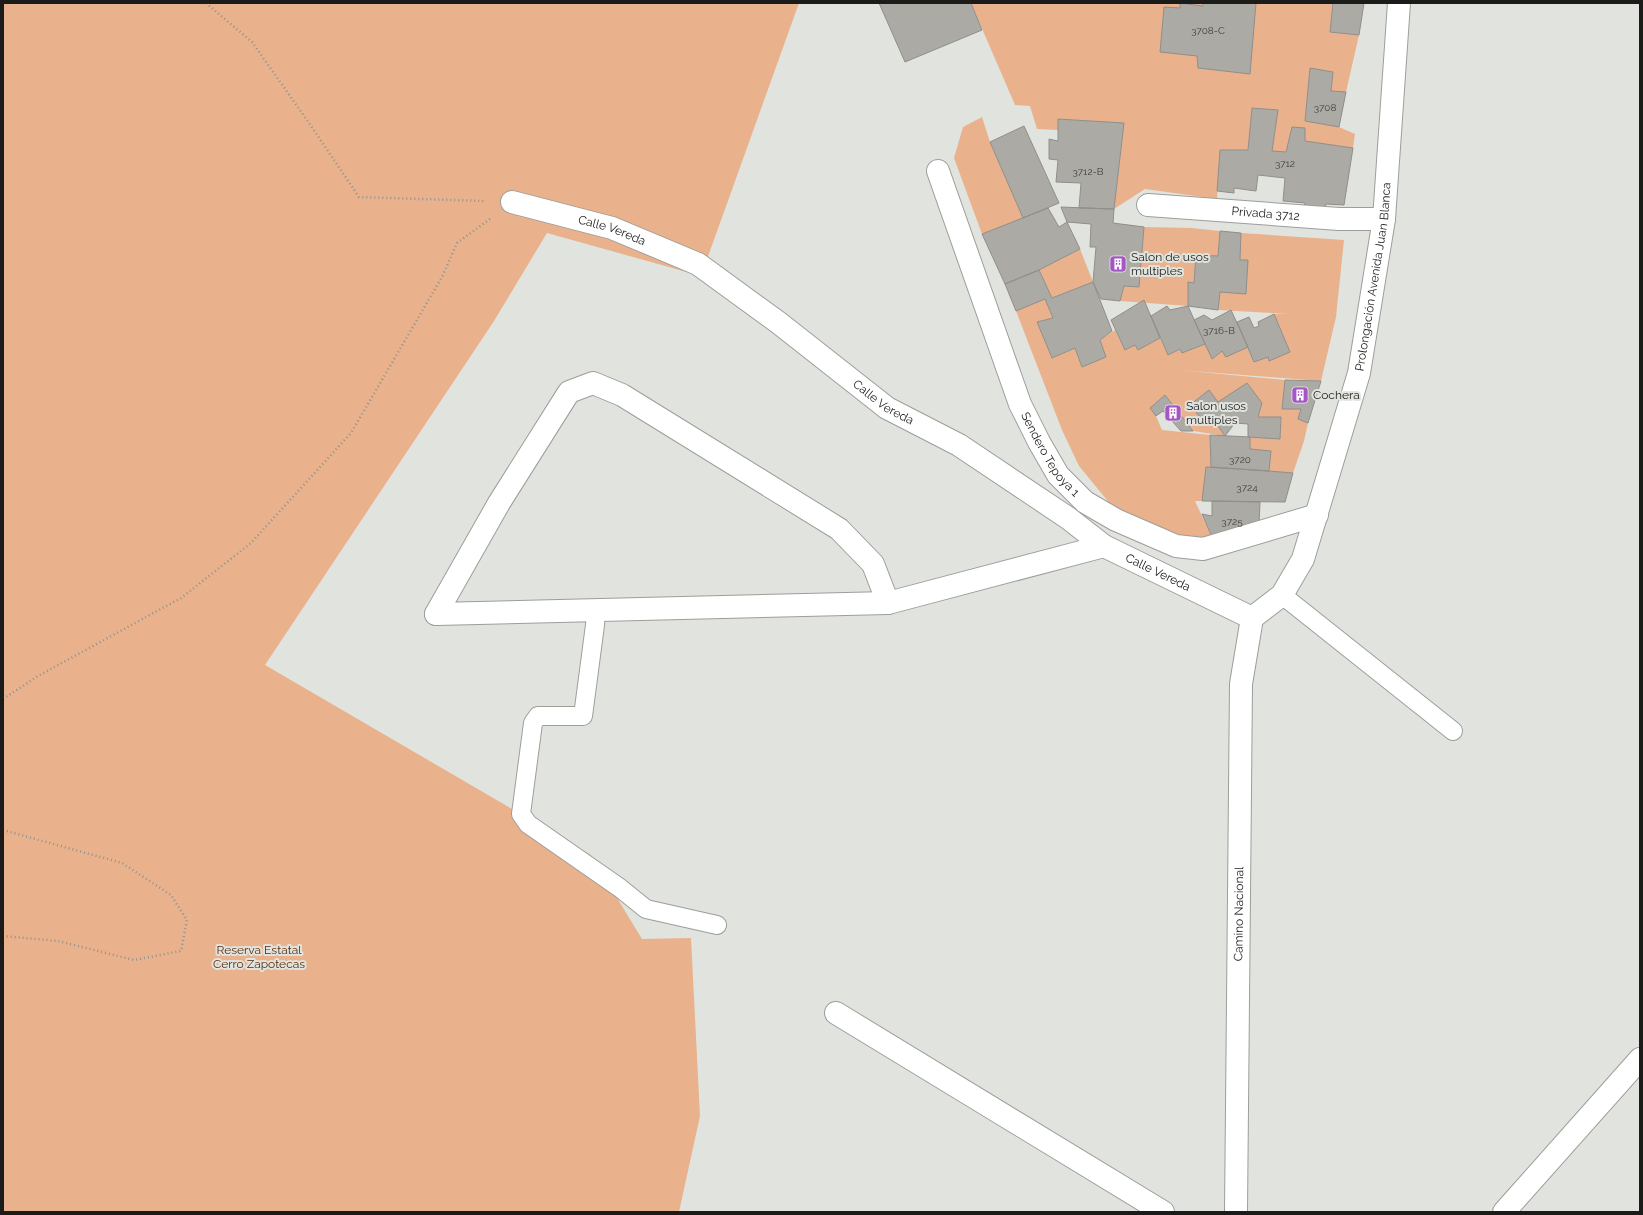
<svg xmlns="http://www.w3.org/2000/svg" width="1643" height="1215" viewBox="0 0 1643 1215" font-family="Raleway,sans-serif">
<rect width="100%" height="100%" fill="#e1e3de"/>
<path fill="#e9b28d" d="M3,3H799L701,276L547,233L494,321L265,665L591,855L642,939L691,938L700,1116L679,1212H3Z
M971,3H1333L1330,32L1359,35L1346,92L1331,91L1333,72L1310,68L1305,121L1339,127L1355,134L1353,148L1305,141V128L1292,127L1286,152L1272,151L1278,110L1252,109L1248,150H1220L1217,199L1145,189L1114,209L1124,123L1059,119L1058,130L1037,129L1030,106L1015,105Z
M982,117L990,142L1023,218L982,234L954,158L963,127Z
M1144,227L1191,228L1220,231L1218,256L1196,255L1194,283L1189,282L1188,306L1120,301L1124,286Z
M1241,233L1344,240L1336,317L1321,381L1178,370L1285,380L1282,409H1301L1298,419L1308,423L1304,441L1293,473L1269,471L1271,451L1250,449V437L1280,439L1281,418L1258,417L1262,403L1218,402L1191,405L1205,423L1213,419L1225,436L1193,431L1165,395L1151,408L1156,416L1162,430L1210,435L1211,467H1206L1202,501H1195L1215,544L1163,535L1116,511L1079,466L1062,430L1016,311L1045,299L1053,318L1037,322L1052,358L1075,348L1082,367L1105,357L1100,340L1115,330L1125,350L1135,345L1138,350L1160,338L1168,355L1180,349L1183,353L1205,344L1212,359L1222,351L1248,347L1268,357L1269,361L1289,350L1274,314H1288L1218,310L1220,292L1247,260H1240Z
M1080,249L1093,282L1052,298L1039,270Z"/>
<path fill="#abaaa5" stroke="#908e8a" d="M879,3H971L982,30L905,62Z
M1180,3L1203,6V3H1256L1250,74L1198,68L1197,56L1160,52L1164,7L1180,8Z
M1333,3H1364L1359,35L1330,32Z
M1310,68L1333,72L1331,91L1346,92L1339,127L1305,121Z
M1252,108L1278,110L1272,151L1286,152L1292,127L1305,128V141L1353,148L1344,205L1326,204L1325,208L1304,207L1305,203L1283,201L1285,178L1258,175L1256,191L1234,188V193L1217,191L1220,150H1248Z
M1058,119L1124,123L1114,209L1079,208L1081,183L1056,182L1058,160L1049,159V139L1058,141Z
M1024,126L1059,203L1023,218L990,142Z
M1061,207L1114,209L1113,223L1144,227L1139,287L1124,286L1120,301L1101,299L1093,282L1096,247H1090L1091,224L1067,222Z
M1048,208L1059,227L1067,222L1080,249L1039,270L1005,284L982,234Z
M1220,231L1241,233L1240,260H1248L1246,294L1220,292L1218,310L1188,306V282L1194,283L1196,255L1218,256Z
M1039,270L1052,298L1093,282L1112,331L1100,340L1106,357L1082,367L1075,348L1052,358L1037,322L1053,318L1045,299L1016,311L1005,284Z
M1144,300L1160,338L1138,350L1135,345L1125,350L1111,320Z
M1167,306L1170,310L1188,306L1205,344L1182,353L1180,349L1168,355L1151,316Z
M1231,310L1248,347L1226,357L1222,351L1212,359L1194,320L1204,315L1212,320Z
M1274,314L1290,352L1269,361L1268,357L1254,362L1237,322L1249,317L1254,328L1259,326L1258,322Z
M1285,380L1321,381L1308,423L1298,419L1301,409H1282Z
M1247,383L1262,403L1258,417H1281L1280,439L1248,437V424L1235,423L1225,436L1213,419L1205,423L1190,405L1209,390L1218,402Z
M1165,395L1193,431H1181L1163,411L1156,416L1150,408Z
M1210,435L1250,437V449L1271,451L1269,471L1211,467Z
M1206,467L1269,471L1293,473L1285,502L1202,501Z
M1212,501L1260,502L1259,525L1215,544L1202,514L1212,516Z"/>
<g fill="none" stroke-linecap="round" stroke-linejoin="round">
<g stroke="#9d9e9a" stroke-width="20">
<path id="lane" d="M1282,595L1453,731
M596,610L595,625L583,716H538L533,723L521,814L528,824L620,888L646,909L717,925"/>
</g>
<g stroke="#9d9e9a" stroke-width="24">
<g id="street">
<path id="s1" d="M938,171L1020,404L1039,442L1058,475L1085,502L1116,520L1176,546L1203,549L1317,515"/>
<path id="s2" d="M512,202L612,228L698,264L779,323L887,408L959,445L1068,518L1104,546L1252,618"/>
<path id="s3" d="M1148,205L1339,219H1384"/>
<path d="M436,614L888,603L1104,546"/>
<path d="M436,614L499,503L569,392L593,383L622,395L839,529L873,564L888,603"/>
<path id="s4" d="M1252,618L1282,595L1303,559L1359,373L1384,219L1399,3"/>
<path d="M836,1013L1163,1212"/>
<path id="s5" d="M1236,1212L1241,684L1252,618"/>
<path d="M1504,1212L1640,1059"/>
</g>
</g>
<path stroke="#90928e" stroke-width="2.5" stroke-dasharray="1 3" stroke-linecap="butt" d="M206,3L252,42L309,123L359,197L485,201
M3,699L38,676L181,598L251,543L351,433L442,277L457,243L490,219
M3,830L122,863L171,895L187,920L181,951L134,960L58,941L3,936"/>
<use href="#lane" stroke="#fff" stroke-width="18"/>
<use href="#street" stroke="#fff" stroke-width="22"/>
</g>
<defs>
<g id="building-square" transform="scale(0.9)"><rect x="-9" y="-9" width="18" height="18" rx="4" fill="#a555c5" stroke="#e1e3de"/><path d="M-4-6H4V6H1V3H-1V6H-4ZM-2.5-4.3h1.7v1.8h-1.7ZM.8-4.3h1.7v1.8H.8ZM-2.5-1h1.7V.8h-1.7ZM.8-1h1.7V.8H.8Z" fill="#fff"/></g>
</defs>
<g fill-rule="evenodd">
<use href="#building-square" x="1118" y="264"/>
<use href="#building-square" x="1300" y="395"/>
<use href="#building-square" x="1173" y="413"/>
</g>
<g text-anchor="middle" stroke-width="4" stroke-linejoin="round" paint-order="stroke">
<g font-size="10" fill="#3f403d">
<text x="1208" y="34">3708-C</text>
<text x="1325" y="111">3708</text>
<text x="1285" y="167">3712</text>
<text x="1088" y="175">3712-B</text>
<text x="1219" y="334">3716-B</text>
<text x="1240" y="463">3720</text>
<text x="1247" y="491">3724</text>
<text x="1232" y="525">3725</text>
</g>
<g font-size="12" fill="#1b1c1a" stroke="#e1e3de">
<text dy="4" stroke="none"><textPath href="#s3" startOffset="118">Privada 3712</textPath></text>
<text dy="4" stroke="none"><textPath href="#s2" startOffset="104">Calle Vereda</textPath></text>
<text dy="4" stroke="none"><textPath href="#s4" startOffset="371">Prolongación Avenida Juan Blanca</textPath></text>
<text dy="4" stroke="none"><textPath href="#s2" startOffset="428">Calle Vereda</textPath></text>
<text dy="4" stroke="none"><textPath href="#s1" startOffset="306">Sendero Tepoya 1</textPath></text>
<text dy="4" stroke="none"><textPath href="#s2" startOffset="752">Calle Vereda</textPath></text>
<text dy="4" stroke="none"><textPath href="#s5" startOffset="298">Camino Nacional</textPath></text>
</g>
<g font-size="12" fill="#1b1c1a" stroke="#e1e3de" text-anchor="start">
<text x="1131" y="261">Salon de usos<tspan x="1131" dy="14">multiples</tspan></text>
<text x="1313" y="399">Cochera</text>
<text x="1186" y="410">Salon usos<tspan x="1186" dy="14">multiples</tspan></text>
</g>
<g font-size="12" fill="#572d0a" stroke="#e1e3de">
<text x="259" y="954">Reserva Estatal<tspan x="259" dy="14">Cerro Zapotecas</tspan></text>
</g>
</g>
<rect width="1643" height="1215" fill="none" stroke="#1b1c1a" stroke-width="8"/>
</svg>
